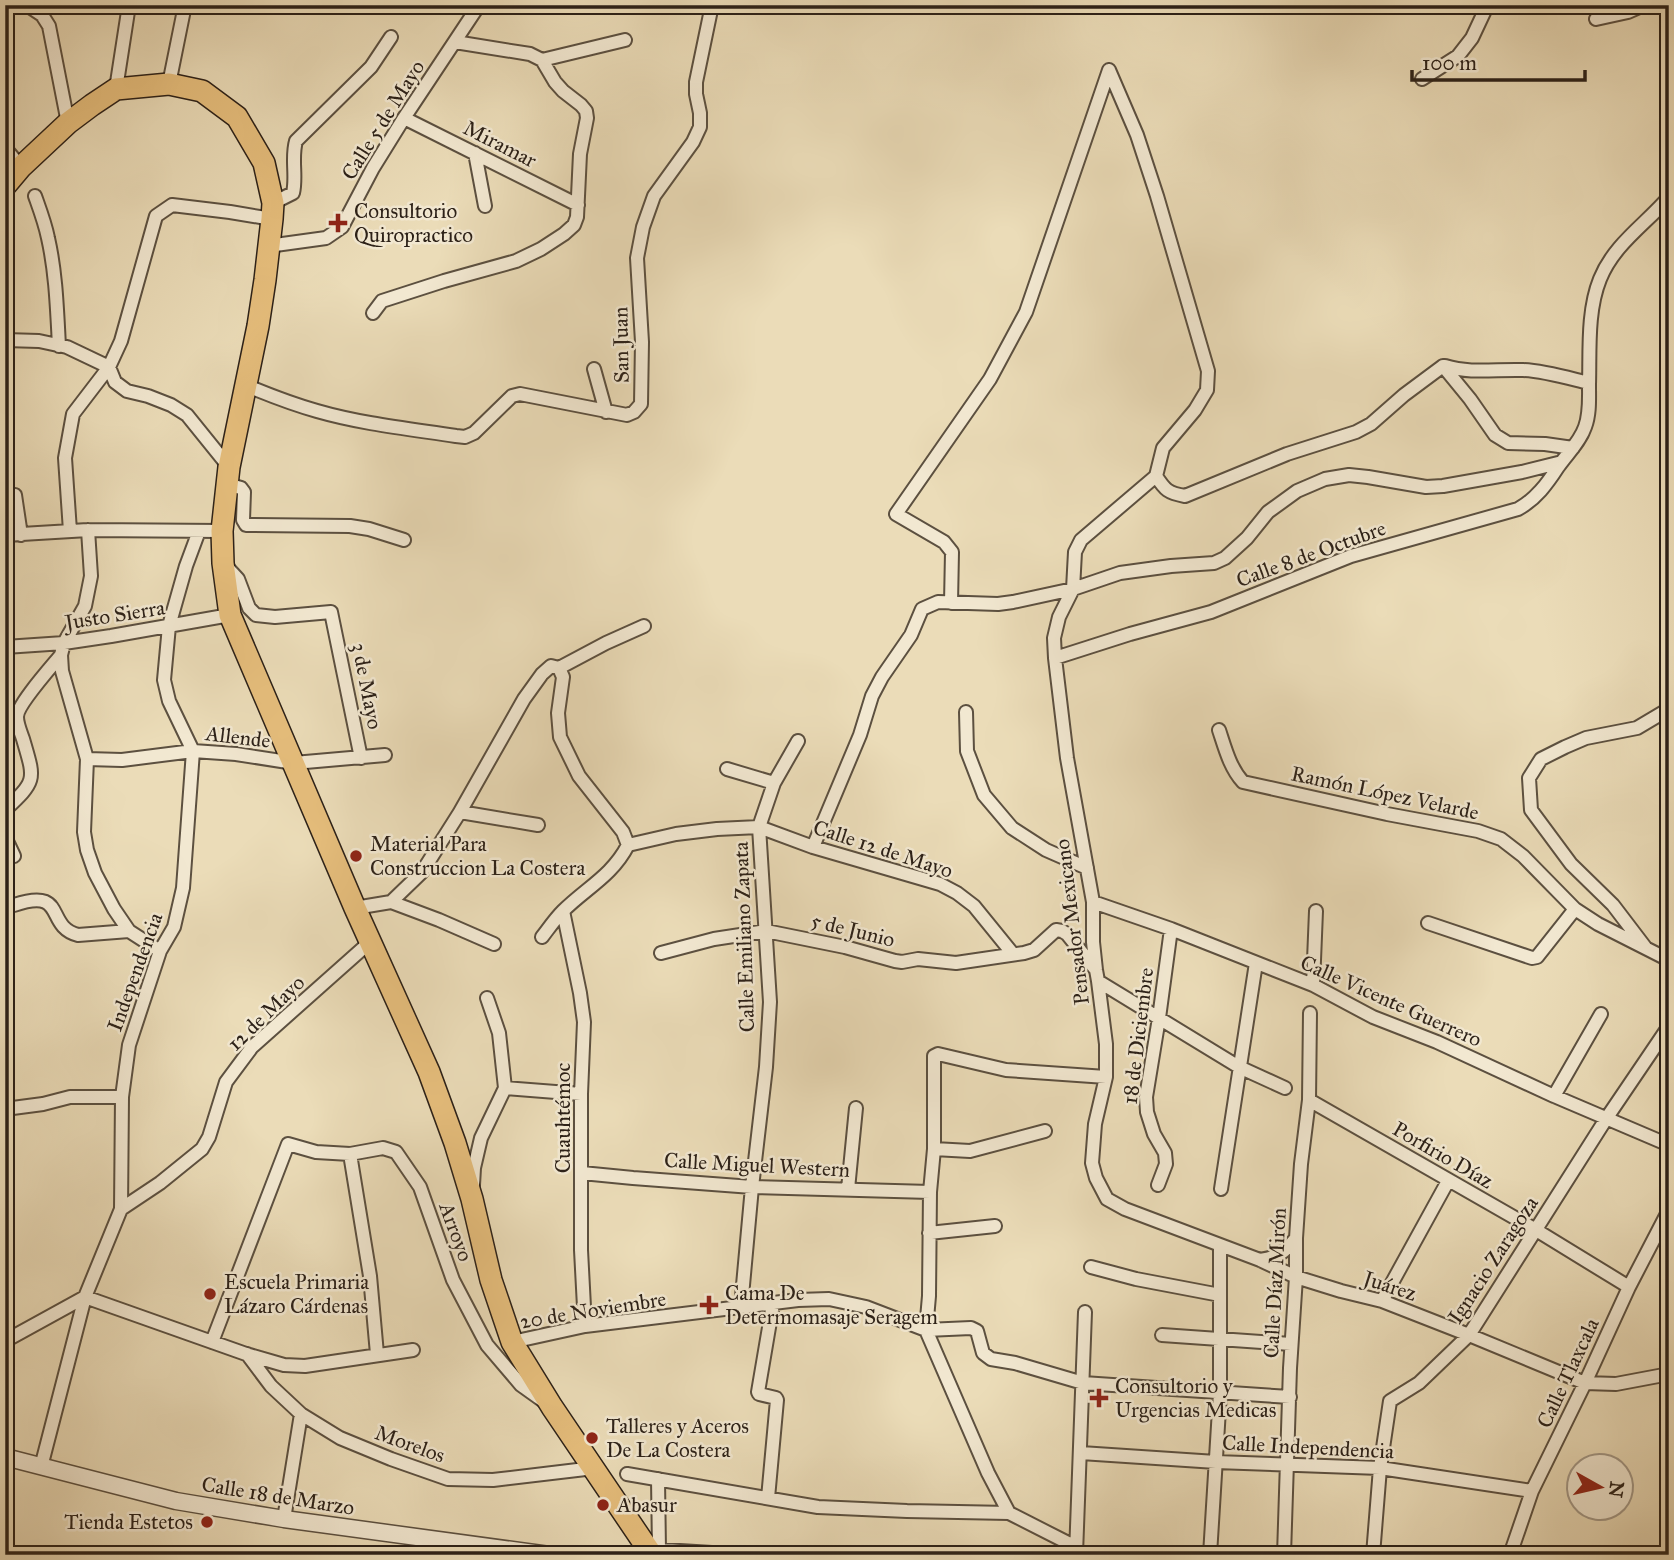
<svg xmlns="http://www.w3.org/2000/svg" width="1674" height="1560" viewBox="0 0 1674 1560" font-family="'IM FELL Great Primer',serif">
<rect width="100%" height="100%" fill="#ebdcb8"/>
<filter id="stains"><feTurbulence type="fractalNoise" baseFrequency=".00286" numOctaves="4"/><feColorMatrix values="0 0 0 0 .2 0 0 0 0 .09 0 0 0 0 .02 0 0 0 .5 -.17"/></filter>
<radialGradient id="worn" r=".72"><stop offset=".6" stop-color="#630" stop-opacity="0"/><stop offset="1" stop-color="#630" stop-opacity=".3"/></radialGradient>
<g fill="none" stroke-linecap="round" stroke-linejoin="round">
<g stroke="#5c5040" stroke-width="16">
<path id="minor" d="M27,5L42,15L49,26L68,123
M1596,19L1628,12L1644,5
M542,60L625,40
M1109,70L1137,135L1157,196L1208,371L1207,390L1195,410L1163,448L1156,476C1165,490 1168,493 1185,496L1287,454L1356,432L1371,424L1404,395L1443,366
M1422,79L1458,56L1472,38L1487,6
M169,84L185,5
M116,89L129,5
M404,118L578,205
M5,148L21,167
M475,153L485,206
M35,196C40,210 45,223 48,238C56,273 57,310 59,346
M273,203L293,193C297,176 291,158 296,141L371,67L391,37
M268,246L326,238L342,227L373,168L404,118L479,5
M373,313L382,301L444,281L516,261L541,249L564,234L574,225L577,217L580,154L587,118L586,111L581,105L563,91L555,82L542,60L530,54L455,42
M5,340L39,341L67,347L109,367L115,382L127,391L148,396L171,405L187,415L229,467
M1443,366L1470,399L1495,435L1508,443L1545,444L1573,448
M1445,366C1471,374 1496,369 1523,370C1545,371 1568,378 1589,383
M594,369L606,412
M245,385C269,395 292,404 317,411C362,424 410,429 456,436L465,437L474,433L512,396L520,394L627,415L634,412L641,404L642,342L637,258L643,227L654,196L693,142L700,127V113L696,94V82L712,5
M1156,476L1081,540L1075,552L1073,589L1059,617L1054,638L1055,658L1067,758L1093,902V942L1096,970L1098,981L1106,1044V1077L1095,1124L1092,1163L1096,1178L1107,1199L1125,1209L1260,1260L1296,1277L1341,1291L1382,1301L1469,1335L1585,1383L1616,1384L1669,1374
M227,484L241,488L244,492L243,520L246,525L350,526L369,529L404,540
M15,495L21,535
M88,530L91,576L85,606L64,643L61,655L62,671L87,759L84,832L87,850L95,873L114,909L129,931L160,951
M70,531L65,458L73,414L109,367L121,341L156,216L172,205L230,212L272,219
M5,535L88,530L222,531
M226,566L238,579L249,608L256,615L275,617L331,612L361,758
M951,603L952,552L944,542L896,514L990,379L1026,312L1109,70
M5,647L64,643L111,636L230,615
M1055,658L1130,634L1211,612L1351,556L1518,509C1536,499 1547,484 1558,467C1567,454 1580,442 1585,427C1590,414 1589,399 1589,385C1590,351 1587,311 1600,279C1614,244 1646,224 1669,197
M966,712L967,751L984,795L1012,828L1046,850L1087,868
M1219,730C1225,748 1230,768 1243,782L1387,814L1478,831L1501,839L1523,856L1575,909L1598,924L1669,960
M87,759L122,760L193,751L236,754L294,763L385,755
M727,769L774,783
M5,810C37,780 35,780 23,739C21,733 17,724 17,717C17,705 52,666 61,655
M460,812L538,825
M5,837L14,856
M628,845L676,834L717,829L759,827L813,847L940,884L957,893L974,906L1013,954
M813,847L860,735L872,696L882,677L911,635L922,609L938,602L998,604L1013,602L1073,589L1120,573L1171,566L1214,563L1225,558L1247,538L1268,512L1297,491L1325,479L1349,475L1368,477L1426,487L1443,486L1522,472L1562,462
M391,902L439,920L494,944
M1093,902L1171,929L1313,985L1373,1017L1437,1042L1554,1096L1669,1145
M14,905C68,887 44,926 78,935L129,931
M355,908L391,902L422,872L460,812L524,699L542,674L551,666L559,668L606,643L644,626
M563,911L580,993L584,1022L581,1094V1250L585,1326
M1428,923L1532,958L1537,957L1575,909
M542,937C549,928 555,919 563,911C586,888 612,876 628,845L623,832L579,776L560,737L558,713L563,677L559,668
M1645,947L1613,905L1571,864L1531,810L1529,778L1541,759L1565,747L1586,738L1637,728L1669,709
M661,953L714,939L766,931L845,947L895,961L902,962L918,959L956,963L1024,953L1034,950L1056,930L1062,931L1067,934L1096,970
M1098,981L1239,1067L1285,1088
M1313,985L1316,911
M505,1088L581,1094
M1554,1096L1601,1014
M1309,1100L1536,1230L1629,1287
M5,1109L43,1104L70,1097H122
M934,1149L970,1151L1045,1131
M350,1154L370,1276L377,1354
M582,1173L633,1178L752,1187L930,1192
M473,1185L474,1168L481,1138L505,1088L499,1033L487,998
M1158,1185L1166,1164L1165,1153L1154,1134L1147,1112L1146,1097L1159,1018L1171,929
M848,1189L856,1108
M1221,1189L1256,963
M121,1209L160,1183L202,1149L209,1137L226,1082L252,1047L370,942
M929,1233L995,1226
M1260,1260C1279,1257 1284,1253 1296,1238
M1091,1267L1136,1279L1220,1295
M1382,1301L1448,1181
M741,1307L752,1187L766,1067L770,1002L759,827L774,783L798,741
M1162,1335L1291,1344
M5,1341L85,1297L246,1354L284,1365L305,1366L413,1350
M212,1342L288,1144L316,1152L350,1154L383,1148L396,1152L420,1187L453,1280L487,1345L521,1385L542,1400
M512,1342L585,1326L798,1300L829,1299L866,1307L926,1330L971,1328L977,1331L983,1353L991,1359L1015,1363L1083,1383L1290,1397
M247,1354L271,1386L301,1414L340,1438L391,1459L448,1479L493,1480L594,1468
M1081,1453L1216,1462L1380,1468L1532,1491
M41,1467L85,1297L121,1209L122,1097L129,1045L160,951L174,927L183,888L193,751L169,701L164,680L169,626L186,566L199,531
M627,1474L818,1507L907,1511L1009,1513L1076,1547
M658,1479L659,1550
M768,1498L777,1400L776,1398L759,1394L758,1392L773,1304
M1009,1513L988,1473L926,1330L929,1296L930,1192L934,1149V1056L938,1054L1006,1070L1106,1077
M284,1519L301,1414
M648,1549L744,1555
M1076,1554L1085,1312
M1210,1555L1220,1393V1245
M1284,1555L1290,1368L1296,1277V1238L1301,1164L1309,1100L1310,1013
M1373,1555L1380,1468L1390,1401L1419,1383L1469,1335L1606,1119L1669,1026
M1510,1555L1532,1491L1585,1383L1629,1287L1669,1210"/>
</g>
<g stroke="#5c5040" stroke-width="19">
<path id="tertiary" d="M5,1457L176,1501L284,1519L549,1555"/>
</g>
<g stroke="#2c2118" stroke-width="24">
<path id="trunk" d="M5,186L21,167L68,123L92,105L116,89L169,84L202,91L237,117L264,163L273,203L272,219L265,280L258,326L229,467L222,531L223,563L230,615L355,908L429,1072L455,1143L472,1199L491,1280L512,1342L552,1407L652,1555"/>
</g>
<use href="#minor" stroke="#f2e8d1" stroke-width="12"/>
<use href="#tertiary" stroke="#f2e8d1" stroke-width="16"/>
<use href="#trunk" stroke="#e6be7c" stroke-width="21"/>
</g>
<g fill="#8f2418" stroke="#f2e8d1" stroke-width="2.5">
<path d="M334.5 212.5h7v7h7v7h-7v7h-7v-7h-7v-7h7z"/>
<circle cx="356" cy="856" r="7"/>
<circle cx="210" cy="1294" r="7"/>
<path d="M705.5 1294.5h7v7h7v7h-7v7h-7v-7h-7v-7h7z"/>
<path d="M1095.5 1387.5h7v7h7v7h-7v7h-7v-7h-7v-7h7z"/>
<circle cx="592" cy="1438" r="7"/>
<circle cx="603" cy="1505" r="7"/>
<circle cx="207" cy="1522" r="7"/>
</g>
<g text-anchor="middle" stroke-width="5" stroke-linejoin="round" paint-order="stroke">
<g font-size="21" fill="#2c2118" stroke="#f2e8d1">
<text transform="translate(383 120) rotate(-58)" y="7">Calle 5 de Mayo</text>
<text transform="translate(500 144) rotate(27)" y="7">Miramar</text>
<text transform="translate(621 345) rotate(-91)" y="7">San Juan</text>
<text transform="translate(1311 554) rotate(-20)" y="7">Calle 8 de Octubre</text>
<text transform="translate(115 615) rotate(-9)" y="7">Justo Sierra</text>
<text transform="translate(367 686) rotate(79)" y="7">3 de Mayo</text>
<text transform="translate(238 737) rotate(7)" y="7">Allende</text>
<text transform="translate(1385 793) rotate(12)" y="7">Ramón López Velarde</text>
<text transform="translate(883 849) rotate(18)" y="7">Calle 12 de Mayo</text>
<text transform="translate(1072 922) rotate(-97)" y="7">Pensador Mexicano</text>
<text transform="translate(853 930) rotate(14)" y="7">5 de Junio</text>
<text transform="translate(744 937) rotate(-92)" y="7">Calle Emiliano Zapata</text>
<text transform="translate(135 972) rotate(-70)" y="7">Independencia</text>
<text transform="translate(1391 1001) rotate(24)" y="7">Calle Vicente Guerrero</text>
<text transform="translate(266 1013) rotate(-44)" y="7">12 de Mayo</text>
<text transform="translate(1138 1036) rotate(-83)" y="7">18 de Diciembre</text>
<text transform="translate(563 1118) rotate(-90)" y="7">Cuauhtémoc</text>
<text transform="translate(1443 1155) rotate(30)" y="7">Porfirio Díaz</text>
<text transform="translate(757 1165) rotate(3)" y="7">Calle Miguel Western</text>
<text transform="translate(456 1232) rotate(70)" y="7">Arroyo</text>
<text transform="translate(1493 1260) rotate(-57)" y="7">Ignacio Zaragoza</text>
<text transform="translate(1275 1283) rotate(-87)" y="7">Calle Díaz Mirón</text>
<text transform="translate(1390 1286) rotate(18)" y="7">Juárez</text>
<text transform="translate(593 1310) rotate(-9)" y="7">20 de Noviembre</text>
<text transform="translate(1568 1373) rotate(-65)" y="7">Calle Tlaxcala</text>
<text transform="translate(410 1444) rotate(20)" y="7">Morelos</text>
<text transform="translate(1308 1447) rotate(3)" y="7">Calle Independencia</text>
<text transform="translate(278 1496) rotate(9)" y="7">Calle 18 de Marzo</text>
</g>
<g font-size="21" fill="#2c2118" stroke="#f2e8d1" text-anchor="start">
<text x="354" y="218">Consultorio<tspan x="354" dy="24">Quiropractico</tspan></text>
<text x="370" y="851">Material Para<tspan x="370" dy="24">Construccion La Costera</tspan></text>
<text x="224" y="1289">Escuela Primaria<tspan x="224" dy="24">Lázaro Cárdenas</tspan></text>
<text x="725" y="1300">Cama De<tspan x="725" dy="24">Determomasaje Seragem</tspan></text>
<text x="1115" y="1393">Consultorio y<tspan x="1115" dy="24">Urgencias Medicas</tspan></text>
<text x="606" y="1433">Talleres y Aceros<tspan x="606" dy="24">De La Costera</tspan></text>
<text x="617" y="1512">Abasur</text>
<text x="193" y="1529" text-anchor="end">Tienda Estetos</text>
</g>
</g>
<rect width="1674" height="1560" fill="none" stroke="#ebdcb8" stroke-width="28"/>
<rect x="7" y="7" width="1660" height="1546" fill="none" stroke="#2c2118" stroke-width="3.5"/>
<rect x="14" y="14" width="1646" height="1532" fill="none" stroke="#2c2118" stroke-width="2"/>
<g transform="translate(1600 1487) rotate(98)"><circle r="33" fill="#f2e8d1" stroke="#a39887" stroke-width="2"/>
<path d="M0-5L12 26L0 18L-12 26Z" fill="#8f2418"/>
<text y="-10" font-size="19" font-weight="bold" text-anchor="middle" fill="#2c2118">N</text>
</g>
<path d="M1412 70v10h173v-10" fill="none" stroke="#2c2118" stroke-width="3.5"/>
<text x="1422" y="70" font-size="21" fill="#2c2118" stroke="#f2e8d1" stroke-width="5" paint-order="stroke">100 m</text>
<rect width="100%" height="100%" filter="url(#stains)"/>
<rect width="100%" height="100%" fill="url(#worn)"/>
</svg>
